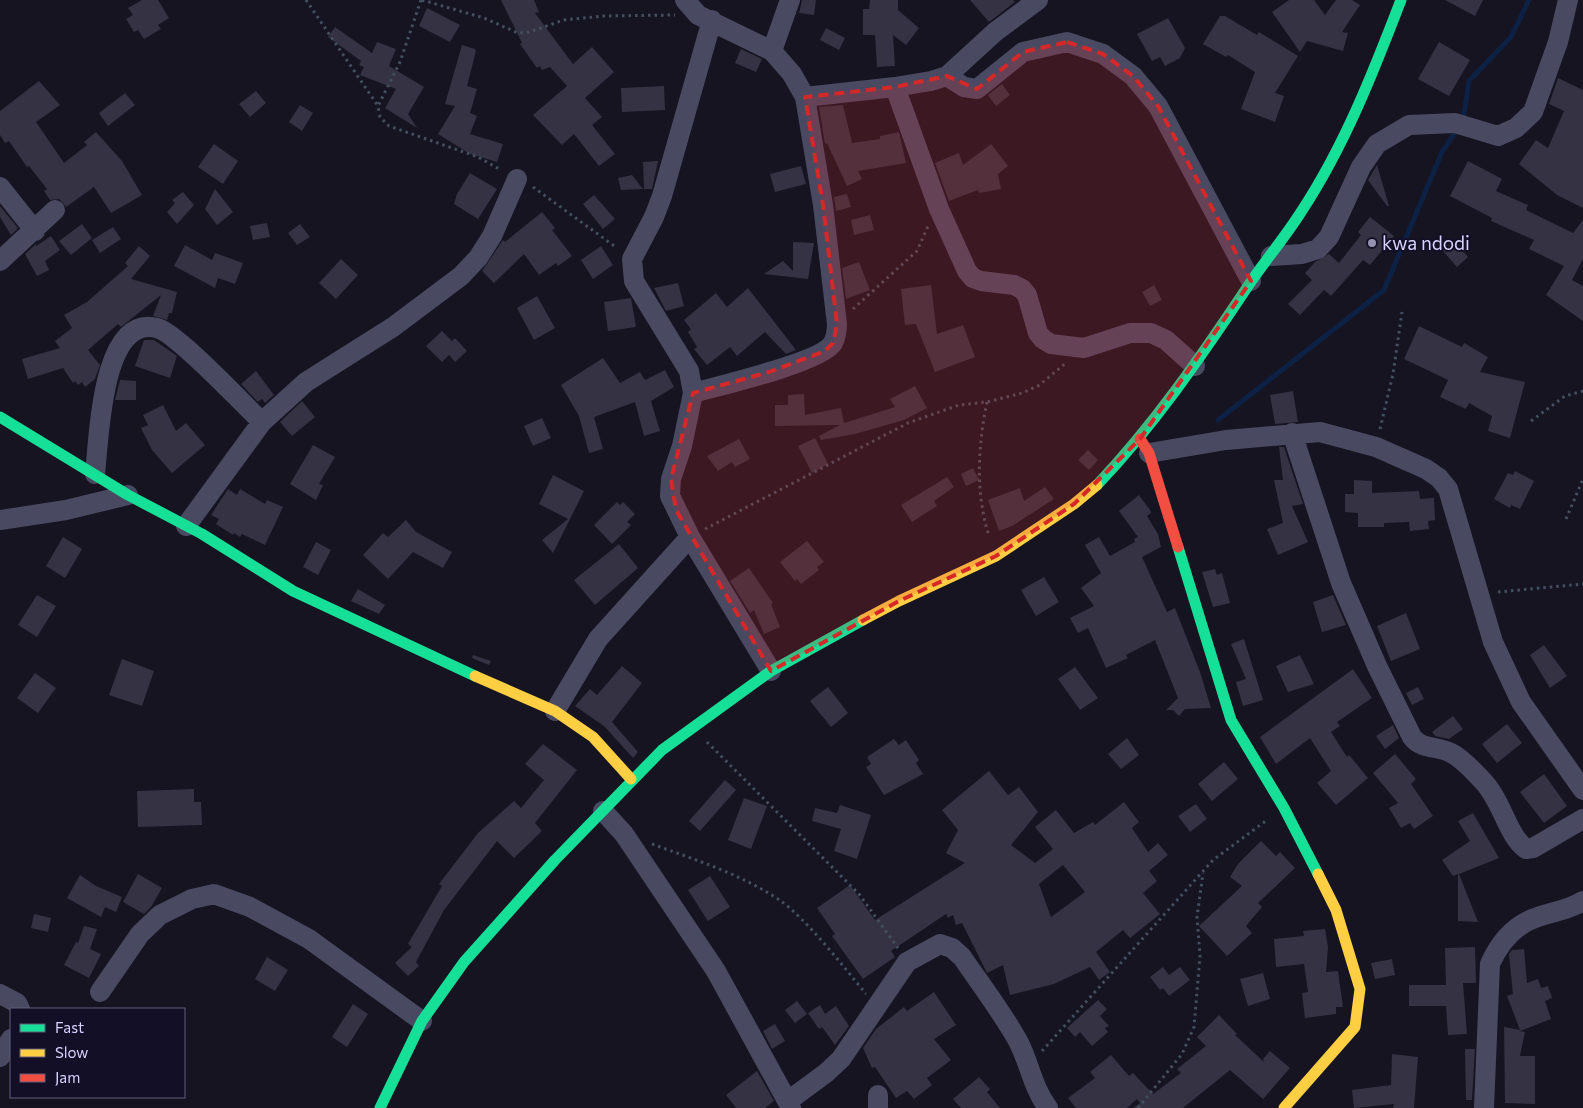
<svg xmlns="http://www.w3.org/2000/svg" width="1583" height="1108" viewBox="0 0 1583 1108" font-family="Commissioner,sans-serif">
<rect width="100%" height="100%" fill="#161421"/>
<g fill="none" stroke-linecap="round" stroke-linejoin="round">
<path stroke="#0d2144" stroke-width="5" d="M1463,121L1469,81L1511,37L1529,0
M1218,420L1384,290L1442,152L1458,128"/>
</g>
<path fill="#343243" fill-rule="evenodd" d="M142,0H158L169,18L158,25L161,29L144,39L138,30L134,32L126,19L133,15L128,8Z
M501,0H534L539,12L535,13L573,64L592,47L614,72L585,98L602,117L592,125L615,154L599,166L574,134L562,145L533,115L567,86L550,67L542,70L540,66L537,68L520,44L522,43Z
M802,0H816L814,15L799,13Z
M870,0H898V10L919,28L906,45L893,35L895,66L877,67L875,35H863V9H869Z
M970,0H1013L1015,2L989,22Z
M1289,0H1314L1325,15L1336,0H1352L1360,5L1342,32L1348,33L1343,51L1307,41L1300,52L1272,12Z
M1445,0H1483L1475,16Z
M427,8L460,25L450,42L419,26Z
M1220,16H1225L1257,35L1259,32L1298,56L1275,93L1284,96L1275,122L1241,109L1255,72L1228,55L1226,57L1203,44Z
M1168,18L1185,48L1180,58L1165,66L1160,57L1152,61L1137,34Z
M335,27L372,53L377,42L396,49L389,66L424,87L408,114L417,128L385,108L396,89L360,75L364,67L359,65L361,61L328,37Z
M826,28L845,38L839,50L820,40Z
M1439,42L1470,60L1449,96L1418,79Z
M462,45L475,49L476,51L467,86L477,89L470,113L477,116L470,134L503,144L497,162L470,154L438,134L455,106L445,104Z
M741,49L762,59L756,72L735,63Z
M1558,78L1583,90V208L1557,195L1519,164L1536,140L1548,148L1564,111L1549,104Z
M39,81L60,105L36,122L64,163L87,145L84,142L96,132L122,161L142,195L111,213L94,187L66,207L59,199L50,200L44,191L47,189L29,166L27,167L9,141L5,143L0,135V111Z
M1002,84L1010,95L996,106L988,95Z
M664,86L665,110L622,112L621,88Z
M256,91L266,103L250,117L239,104Z
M125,93L135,105L108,126L99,113Z
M300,105L313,113L302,131L289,122Z
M843,105L852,143L880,139V136L899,132L906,163L858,171L862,179L847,186L827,143L825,144L819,107Z
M214,144L238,161L223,184L198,167Z
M991,144L1008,166L998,174L1001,189L979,193L978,190L949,201L935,163L959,153L963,165Z
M658,161L652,189H644L643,162Z
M1468,161L1502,179L1496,191L1528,205L1526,210L1573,233L1583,220V259L1572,280L1583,286V321L1546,295L1564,266L1529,249L1534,240L1491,221L1492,218L1450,196Z
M1377,165L1389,206H1387L1368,180Z
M801,166L806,184L775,192L770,174Z
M470,173L497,189L478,219L454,204L457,194Z
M632,175L643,189L621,190L618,178Z
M215,189L233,212L217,225L205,209Z
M183,192L194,205L177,224L167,212L175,203L172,200Z
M847,194L851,207L836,211L834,197Z
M594,195L615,219L603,229L583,204Z
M0,206L18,228L11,235L0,217Z
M542,212L555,228L552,230L572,256L558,266L556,263L539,275L524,254L494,283L482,271L503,240L505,242Z
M870,215L874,230L854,235L851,220Z
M1370,217L1394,236L1370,265L1363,260L1331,296L1324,290L1300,315L1288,304L1312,280L1305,273L1315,262L1329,254L1339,263L1361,235L1358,232Z
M267,223L270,237L253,240L250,226Z
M82,224L92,238L71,255L59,241Z
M300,224L310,237L297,245L288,233Z
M113,227L121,239L100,253L92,240Z
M51,236L60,250L45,261L49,270L37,276L25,254L36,244V246Z
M1454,241L1468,257L1457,267L1443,251Z
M793,242L814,243L808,279L764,274L783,261L793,271Z
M185,245L212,260L215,253L243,263L235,284L218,278L215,288L174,266Z
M139,246L150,256L131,279L177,292L172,313H169L167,320L153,316L161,295L121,327L118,324L88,350L100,365L95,379L85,387L82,382L78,385L75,381L73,383L63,368L28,379L22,359L60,348L55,341L72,328L64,315L87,302L128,266L125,263Z
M601,246L613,265L593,279L581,260Z
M341,259L358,275L336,299L319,283Z
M859,262L870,290L846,299L842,268Z
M678,283L684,306L666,311L654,288Z
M931,285L937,334L963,325L975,357L935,372L916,324L905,325L901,289Z
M1154,285L1162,300L1150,306L1142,292Z
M748,288L796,350L786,354L765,332L737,356L730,347L707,365L694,349L697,347L688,332L691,329L684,320L716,293L727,307Z
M537,296L555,328L534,340L517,308Z
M631,298L636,327L608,331L604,302Z
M1419,326L1462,347L1464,343L1488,357L1480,372L1525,382L1510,438L1488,431L1492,416L1469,403L1466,409L1440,397L1448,380L1404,359Z
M442,331L452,341L455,338L467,351L455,362L449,355L442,362L426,346Z
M144,340H154L177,356L170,378L135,366Z
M603,358L620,383L640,372L645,380L665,370L674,387L651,401L660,431L644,436L635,402L594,417L603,449L589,453L579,416L561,385Z
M256,371L274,395L265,403L262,399L258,402L241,384Z
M120,380L136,381V400H115Z
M915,386L927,408L904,420L855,434L821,440L819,436L840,425L775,426V405H788V395L804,394L805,415L841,408L844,423L895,407L890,399Z
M1293,391L1298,422L1275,424L1270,395Z
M302,401L315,417L292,436L280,422Z
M163,405L176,431L186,423L205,445L172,473L152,450L141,428L148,425L143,415Z
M542,418L551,438L533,446L524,426Z
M815,438L828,464L812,473L798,446Z
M739,439L750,459L735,467L732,462L718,471L707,456Z
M313,445L335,457L319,484L323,485L316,500L290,484Z
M1279,447H1284L1303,504L1292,506L1308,542L1278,555L1267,529L1283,523L1274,480H1283Z
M1088,450L1098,460L1089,470L1078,460Z
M973,468L979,480L966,486L961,474Z
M1515,471L1534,481L1520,509L1511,505L1510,508L1494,499L1508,473L1513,475Z
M553,475L584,491L553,553L542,540L568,519L539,504Z
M947,477L954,487L934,501L937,506L912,522L901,505Z
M1354,480L1372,481V493L1419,491L1420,499L1434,498L1435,520L1428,521L1429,529L1410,531L1409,522L1384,523V527H1358V513L1345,512V494H1354Z
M1045,487L1054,499L1012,526L999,531L988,500L1020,488L1024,501Z
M228,489L237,495L240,489L265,504L267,500L283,507L265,545L242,534L240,537L234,533L233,535L216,524L219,519L211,515Z
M1139,495L1150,510L1151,513L1147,516L1158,534L1161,547L1142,557L1167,612L1175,608L1200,672L1211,708L1185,709L1179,716L1173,710H1166L1178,698L1155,640L1126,655L1128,658L1106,668L1088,628L1078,633L1070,618L1094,606L1081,588L1101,573L1085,545L1099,537L1110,556L1135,542L1134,539L1138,537L1119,511Z
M617,502L620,505L623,502L635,514L627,522L631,525L612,544L594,525Z
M406,520L416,532L452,552L443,568L413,552L388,579L363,555L383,533L388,537Z
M63,537L82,549L65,578L46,566Z
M807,541L824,562L817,567L819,570L801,584L797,579L795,581L780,562Z
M316,542L331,550L318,575L303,567Z
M619,544L638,568L595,605L574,580Z
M749,568L773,603L771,604L780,627L764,634L754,610L750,613L730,581Z
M1215,569L1217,575L1222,573L1230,603L1213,607L1202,572Z
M1044,577L1059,602L1036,616L1021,590Z
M358,589L385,605L379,614L351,601Z
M37,595L56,606L37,637L18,625Z
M1333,595L1346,625L1322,632L1313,602Z
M1406,613L1420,649L1391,661L1377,626Z
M1244,639L1263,700L1243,706L1236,682L1246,679L1231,644Z
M1544,645L1567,676L1550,688L1530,655Z
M473,655L491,661L489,665L472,658Z
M1300,655L1314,684L1288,692L1276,666Z
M122,659L154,671L142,706L109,695Z
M622,666L642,683L612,722L638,752L633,758L604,726L575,706L590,689L597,695Z
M1075,667L1098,698L1080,710L1058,679Z
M1353,669L1372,698L1337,722L1340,726L1331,732L1347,757L1349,755L1368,778L1336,805L1317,783L1331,771L1310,738L1276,764L1260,737Z
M35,673L56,688L38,713L17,698Z
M828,687L848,713L831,727L810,701Z
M1418,687L1424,699L1412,705L1406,693Z
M1453,716L1463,729L1449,739L1435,736L1432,732Z
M1507,724L1522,743L1497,763L1482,744Z
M1393,725L1399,738L1385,749L1376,736Z
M1127,738L1139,755L1121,769L1108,754Z
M894,739L899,745L906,740L919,760L916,763L923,774L884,795L866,767L871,764L867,757Z
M543,744L577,770L535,823L542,831L514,858L497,841L444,910L416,962L419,966L408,976L395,963L412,947L408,944L442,886L439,884L478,833L514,801L521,808L544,780L525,764Z
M1395,754L1416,779L1411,784L1433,816L1414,829L1410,823L1401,828L1389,808L1398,803L1373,773Z
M1224,762L1238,779L1212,801L1198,784Z
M989,771L1008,795L1019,787L1038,812L1011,845L1035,863L1053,849L1035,827L1056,810L1074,833L1093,822L1095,825L1124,802L1139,822L1132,828L1148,852L1158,843L1168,855L1149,871L1157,881L1143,893L1160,914L1130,938L1123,930L1096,952L1110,972L1099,980L1090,967L1054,984L1010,995L1003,965L987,973L962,923L956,925L953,915L948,918L946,914L891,951L895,957L863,979L832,936L835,934L817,908L850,885L875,920L965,863L946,853L958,830L942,810ZM1063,865L1085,892L1051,917L1039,884Z
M1544,774L1567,806L1544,823L1520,792Z
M725,780L736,790L700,831L689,821Z
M194,789V802H201L202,825L138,827L137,791Z
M744,798L767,806L751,849L728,840Z
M1196,804L1207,819L1190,832L1178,816Z
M840,805L871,815L857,859L834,851L841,829L812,821L815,808L837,813Z
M1473,813L1499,858L1459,874L1478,922L1458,921V874L1453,876L1442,860L1470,841L1458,821Z
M1261,841L1276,856L1280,852L1295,868L1258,903L1262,907L1246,926L1252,933L1227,956L1199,926L1242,886L1230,877L1238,864Z
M138,874L162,888L151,907L144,914L123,902Z
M80,875L96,886L122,897L116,912L105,907L101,917L67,898Z
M710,876L730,907L708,921L688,890Z
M34,914L51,918L48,932L31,928Z
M84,926L97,929L90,949L101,954L89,978L64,965L76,942L78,943Z
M1325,929L1328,947L1326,972L1338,971L1343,1007H1336V1014L1305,1018L1302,993L1308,992L1304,964L1276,967L1274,939L1304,936L1303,931Z
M1475,947L1476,983H1463L1467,1034L1448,1035L1446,1006H1409V985H1446L1445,948Z
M1524,949L1527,983L1538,979L1541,988L1548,986L1552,998L1545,1001L1551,1019L1520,1031L1525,1032L1520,1056H1535V1104L1505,1103L1504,1027L1520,1030L1507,996L1513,994L1509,954L1512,950Z
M267,957L288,970L275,991L255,979Z
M1392,959L1395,975L1375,979L1371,963Z
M1163,967L1169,975L1180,967L1190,980L1169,996L1163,988L1160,990L1150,977Z
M1263,973L1270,999L1248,1006L1240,979Z
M934,992L956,1025L934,1039L951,1060L927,1078L932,1085L914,1099L907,1091L896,1098L875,1067L872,1068L863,1048L876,1029L904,1007L907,1011Z
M1098,1000L1107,1009L1100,1016L1109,1026L1105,1028L1108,1032L1092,1046L1080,1032L1075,1037L1067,1028Z
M797,1001L807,1014L795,1023L785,1010Z
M353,1004L368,1014L347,1047L332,1037Z
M820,1005L825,1014L836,1006L849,1026L835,1045L822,1027L819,1029L808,1013Z
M1219,1015L1237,1034L1235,1035L1264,1062L1263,1059L1270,1051L1290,1068L1263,1099L1230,1070L1183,1108H1133L1140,1103L1137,1099L1127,1108H1076L1068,1098L1095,1078L1090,1072L1111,1055L1129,1076L1133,1073L1153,1094L1181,1073L1177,1069L1206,1046L1197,1037Z
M775,1024L785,1041L772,1049L763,1031Z
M1465,1049H1475L1472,1100H1466Z
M1392,1054L1418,1057L1414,1108H1393L1394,1104L1354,1108L1352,1090L1391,1085Z
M757,1071L774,1101L765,1108H736L726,1095Z
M979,1077L990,1089L987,1092L1000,1108H961L953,1099Z"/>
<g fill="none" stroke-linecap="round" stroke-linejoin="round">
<path stroke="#44505f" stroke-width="3" stroke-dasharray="2.5 4" stroke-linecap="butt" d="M306,0L378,106
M421,0L400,62L378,106L380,117L389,126L478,157L501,170
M422,0L484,18L518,33L529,32L564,20L603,16L675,15
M533,187L617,248
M853,309L917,251L928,226
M987,402C978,446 975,492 989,536
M1531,421L1565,396L1583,391
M1380,429L1393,374L1402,312
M1566,519L1583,479
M705,529L908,423L959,405L987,402L1022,393L1038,386L1066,363
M1498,592L1583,584
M707,742L859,894L898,948
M652,844C696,860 743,875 781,901C807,920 844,967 866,994
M1042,1051L1213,860L1267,820
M1138,1108L1182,1054L1194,1027L1200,956L1197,917L1203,873"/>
<path stroke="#4a4962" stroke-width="20" d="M685,0L698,15L772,51L792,74L805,97L823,205L837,324C837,330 836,337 833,343C822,362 718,386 693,393
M712,20L662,196L654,217L632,259L634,281L689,371L693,393L682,446L671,479L670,496L690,537L771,671
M772,51L790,0
M947,76L964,87L977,89L1023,52L1067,42L1103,54L1133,76L1158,106L1251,281
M895,87L939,209L967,271L973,278L981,281L1014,285L1022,289L1027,295L1038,333L1043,339L1051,344L1084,348L1130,333H1151L1166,340L1195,366
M805,97L895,87L931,81L947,76L995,32L1038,0
M0,187L35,231
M1271,256L1302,254L1318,249L1329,237L1361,167L1377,144L1409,125L1455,123L1498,136L1516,128L1533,112L1558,42L1568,0
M0,261L55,210
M1292,433L1341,583L1377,666L1412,737C1423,751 1439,745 1453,754C1464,760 1474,772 1482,780C1502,800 1507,835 1526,849L1533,848L1583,819
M1149,453L1226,440L1320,432L1376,447L1426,469L1439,478L1448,489L1493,642L1521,702L1583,790
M95,474C99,441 101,313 157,328C177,333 243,404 262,422
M0,520L66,510L128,495
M186,526L262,422L306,382L393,327L461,276L478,258L492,236L517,179
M555,711L598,639L690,537
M603,811L624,834L716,971L791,1108
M100,992L140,934L160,915L192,899L214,894L250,907L309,939L422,1021
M0,994L17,1003L20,1009
M0,1057L11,1039
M788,1101L826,1073L841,1059L907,962L940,944L952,948L962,957C981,985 1002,1012 1018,1041C1030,1064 1032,1086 1048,1108
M878,1108V1095
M1484,1108L1490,964C1498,946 1510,930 1528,921C1546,912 1566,912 1583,901"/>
<path stroke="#16e098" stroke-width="11" d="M0,417L128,495L202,534L293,591L475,676
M1097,485C1154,425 1200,358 1246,289C1263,263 1284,239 1301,212C1344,147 1373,73 1401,0
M1178,547L1231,720L1284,808L1318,874
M380,1108L422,1021L464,962L555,860L662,750L771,671L863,620"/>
<path stroke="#ffcf43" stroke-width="11" d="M863,620L899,601L996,556L1074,504L1097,485
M475,676L555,711L593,737L631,779
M1284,1108L1355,1027L1360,989L1336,910L1318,874"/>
<path stroke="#f24e42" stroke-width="11" d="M1140,439L1149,453L1178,547"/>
</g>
<path fill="#d62828" fill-opacity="0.2" stroke="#d62828" stroke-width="4" stroke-dasharray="10 6" stroke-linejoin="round" d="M1067,42L1103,54L1133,76L1158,106L1251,281L1140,439L1074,504L996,556L899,601L771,671L676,510L671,479L693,393L769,372L825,351L833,343L837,324L823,205L805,97L895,87L947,76L977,89L1023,52Z"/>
<circle fill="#9591b1" stroke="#130f26" stroke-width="2" cx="1372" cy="243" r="5"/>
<g text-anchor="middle" stroke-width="4" stroke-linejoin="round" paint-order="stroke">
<g font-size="19" fill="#d9d4ff" stroke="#130f26" text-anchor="start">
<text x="1382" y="250">kwa ndodi</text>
</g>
</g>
<rect x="10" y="1008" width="175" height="90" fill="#130f26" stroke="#625e7d"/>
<rect x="20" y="1024" width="25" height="8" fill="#16e098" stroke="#625e7d"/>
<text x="55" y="1033" font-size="15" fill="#d9d4ff">Fast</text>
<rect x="20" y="1049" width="25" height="8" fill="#ffcf43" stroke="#625e7d"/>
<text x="55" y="1058" font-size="15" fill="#d9d4ff">Slow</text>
<rect x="20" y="1074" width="25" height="8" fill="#f24e42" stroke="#625e7d"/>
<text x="55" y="1083" font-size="15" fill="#d9d4ff">Jam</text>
</svg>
